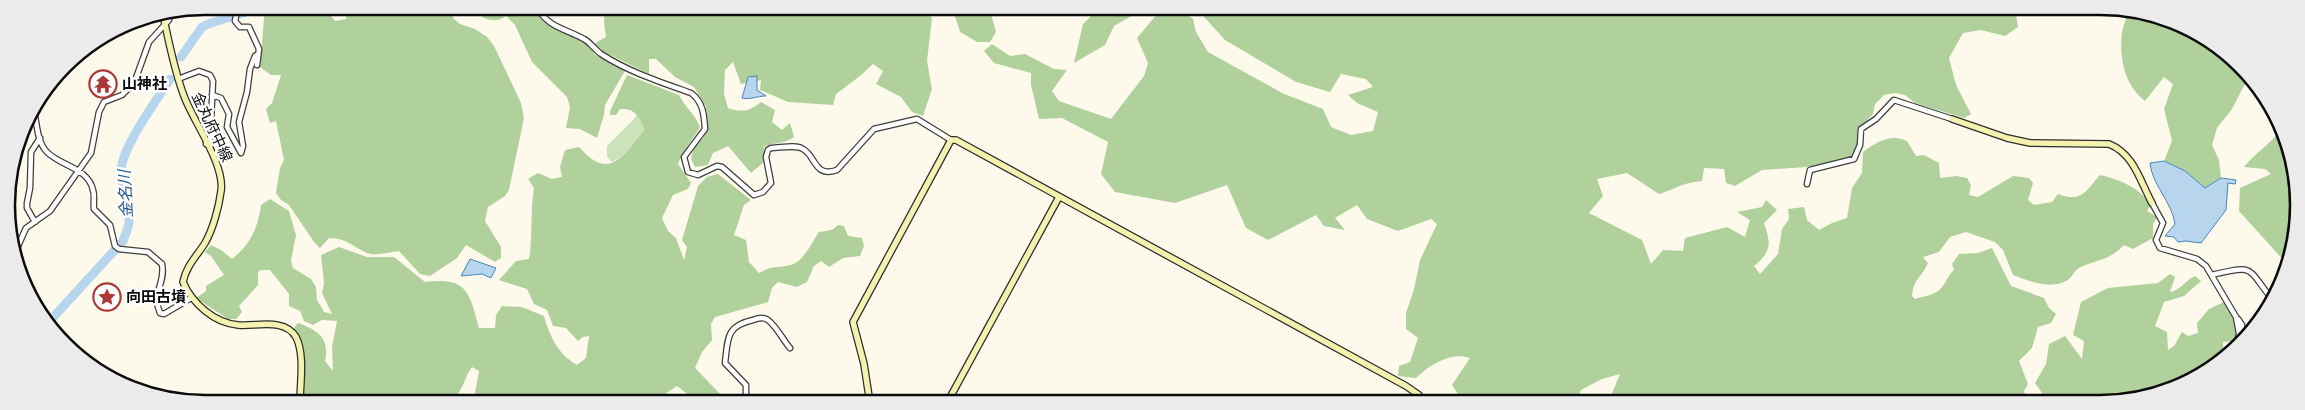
<svg xmlns="http://www.w3.org/2000/svg" width="2305" height="410" viewBox="0 0 2305 410" font-family="'Noto Serif','Noto Sans JP',serif">
<rect width="100%" height="100%" fill="#fdfaec"/>
<path fill="#cce3ba" d="M637,112L646,130C634,140 626,156 612,162L607,157V146L635,118Z"/>
<path fill="#b0d19b" d="M265,6H327L328,12L335,21L346,19L348,6H455L453,18L460,24L475,29L487,37L494,46L521,103L524,118L509,190L505,196L488,207L485,221L501,247V258L495,262L466,245L457,258L430,276L420,274L399,251C391,252 379,255 371,254C355,250 350,238 329,238L320,248L314,242L289,205L281,200L276,193L280,168L284,160L276,121L270,123L266,109L272,103L281,75H271L260,67Z
M480,6L532,7L540,18L551,27L589,45L594,54L625,71L605,105L604,115L597,138L580,129L566,128L570,107L567,97L532,62L515,25L506,16C498,22 491,21 482,17Z
M605,7H909L914,12L923,8L932,18L927,61L932,89L923,116L912,112L901,97L876,84L883,71L873,64L860,76L836,94L833,105L788,102L760,90L761,80L741,84L733,62L725,70L724,94L728,108C742,113 750,111 761,102L775,110L772,122L782,130L790,123L794,137C785,144 774,142 764,147V162L751,173L728,146L713,153L708,165L695,167L691,159L694,147L704,137L707,126L706,106L694,87L675,77L656,59H649V74L598,49L594,44L606,37L604,23Z
M949,7H989L996,32L990,42H977L960,32L956,19Z
M1100,7H1147L1114,26L1105,45L1074,63L1083,24Z
M1163,7H1178L1193,19L1196,32L1208,52L1284,94L1323,109L1331,127L1351,135L1373,131L1378,112L1357,103L1348,95L1373,87L1366,79L1341,74L1330,92L1296,82L1225,40L1195,7L2015,8L2018,27L2005,36L1981,30L1963,33L1949,58L1956,85L1971,114L1964,118L1915,103L1905,95L1894,93L1884,95L1875,104L1873,114L1858,130L1857,145L1854,155L1850,159L1806,167L1762,170L1735,186L1726,183L1724,169L1704,168L1702,181C1681,183 1678,188 1659,194L1627,173L1597,179L1603,196L1589,213L1642,240L1651,264L1663,250L1683,251L1685,238L1727,227L1745,237L1750,220L1737,212L1762,207L1766,200L1777,210L1764,223C1771,244 1772,251 1754,266L1760,274L1778,254L1782,229L1789,219L1788,209L1804,207L1807,220L1819,230L1832,223L1847,218L1852,188L1862,173L1863,152C1876,142 1891,133 1907,141L1916,156L1924,155L1939,163L1940,178L1956,176L1967,178L1971,185L1969,195L1978,197L2013,176L2029,178L2033,183L2028,200L2034,205L2052,202L2058,194C2082,203 2086,191 2100,175C2117,179 2143,188 2150,206L2147,211L2157,217L2153,224V238L2133,249L2124,245C2109,260 2101,259 2083,266C2075,269 2074,274 2069,279C2054,291 2028,281 2013,275L2003,250L1995,242L1966,232L1950,237L1939,252L1923,257L1928,263C1921,279 1914,277 1912,296L1915,299C1924,296 1937,295 1942,287C1947,281 1948,275 1954,270L1952,264L1959,254L1978,253L1992,248L2011,286L2044,298L2049,308L2056,314L2051,323L2038,327L2032,348L2019,361L2028,384L2024,391L2027,403H1608L1620,374L1602,379L1581,390L1576,403H1540L1539,400L1529,396L1521,403H1464L1452,385L1470,358C1452,351 1429,365 1416,378L1398,376L1399,366L1410,362L1418,338L1406,329V313L1414,289L1420,260L1437,224L1431,219L1398,231L1367,219L1357,205L1335,218L1345,230L1324,226L1316,215L1268,240L1246,228L1227,185L1175,203L1115,192L1101,174L1108,142L1062,118L1039,119L1031,85V73L994,63L984,51L992,44L1010,56L1025,54L1054,69L1067,70L1052,91L1059,101L1111,119L1144,76L1148,63L1137,38Z
M2127,8L2199,33L2249,76L2232,109L2217,128L2212,145L2219,160L2221,178L2205,188L2185,171L2164,161L2172,141L2164,109L2173,84L2164,77L2145,101C2124,84 2119,58 2122,32C2124,23 2128,17 2127,8Z
M627,75L679,95C685,107 695,114 700,127C693,140 683,149 678,164L691,183L688,189L673,195L662,218L668,231L676,238L684,260L687,247L682,240L698,186L707,177L718,174L751,200L744,205L734,235L746,240L749,262L759,273C776,264 775,269 790,265C803,263 812,242 819,232L832,230L838,225L844,226L848,236L862,238L864,246L860,256L843,258L829,267L821,261L814,266L807,282L797,287L778,282L772,288L768,302L715,317L711,324L712,340L702,352L695,368L726,400L740,401V402H698L677,386L665,394L663,402L645,398V402H509L506,398L482,397L475,393L479,371L472,367C461,383 466,389 449,402H304L303,344L294,328L298,323C318,330 330,338 325,361L333,371L332,347L337,321L322,320L313,325L304,321L300,311L289,306V294L270,270H261L258,272V285L239,306L242,312L236,319H228L196,298L206,291V286L224,275L211,256L205,252L211,245L221,250L232,259C250,245 258,228 261,205L270,199L289,211L296,235L291,261L293,268L311,279L316,287L317,300L324,312L332,314L322,293L324,283L321,255L339,247L367,257H394L425,282C467,277 469,291 479,328H495L496,315L502,306L522,307L544,316C550,337 558,354 577,365L586,358L589,336L583,337L578,341L566,328L553,326L547,310L534,304L527,289L499,280L516,261L529,259C533,235 530,211 534,188L528,179L538,173L552,179L562,177L560,167L565,150L579,147C584,152 590,159 597,162C618,172 633,141 645,130C639,117 636,108 620,109L616,115H610V111Z
M2280,130L2292,153L2297,231L2287,264L2239,211L2240,188L2271,174L2265,169L2244,167C2255,153 2270,145 2280,130Z
M2170,274L2175,277L2170,292C2179,291 2186,280 2195,276L2201,281L2184,296L2164,302L2155,326L2167,332L2168,350L2174,346L2182,332L2188,336L2198,333L2197,323L2209,309L2224,302L2235,313L2241,333L2236,334L2234,341L2223,342L2224,356L2221,359L2207,360L2175,389L2113,403H2037L2042,393L2035,383L2046,364L2049,344L2065,336L2082,359L2084,341L2073,335L2081,302L2108,288L2158,283Z"/>
<path fill="#b7d6ee" stroke="#4786bc" d="M757,76V90L766,96C757,96 750,100 742,98L748,77Z
M2164,161L2185,171L2205,188L2221,178L2236,180L2235,184L2228,183L2226,210L2201,243L2185,241L2178,242L2174,237L2165,236L2175,224C2172,202 2152,185 2150,163Z
M470,259L496,268L491,278L482,274L461,276Z"/>
<g fill="none" stroke-linecap="round" stroke-linejoin="round">
<path stroke="#b7d6ee" stroke-width="9" d="M181,57L202,27L208,24L249,11L254,6
M48,323L123,241C125,235 128,229 129,223C130,205 120,188 121,170C123,145 156,102 170,79"/>
<g stroke="#3e3e3e" stroke-width="7">
<path id="street" d="M242,6L237,11L235,21L240,27H249L259,49L257,65
M537,7C547,27 566,29 584,39C590,42 595,50 601,54C629,72 660,82 691,93C703,102 704,114 705,129L684,157L688,172L698,175L717,166L722,167L754,195L763,192L771,183L766,157L768,150L771,148C780,148 796,144 803,149C816,156 814,178 837,170L874,129L917,119L951,140
M178,79L199,71L210,75L213,81L210,140L206,144
M212,95L221,98L229,114L227,127L241,153L243,146L239,122L247,92L250,69L255,56L258,54
M34,111C37,123 37,141 46,151C59,166 88,167 93,190C95,195 93,203 94,209L110,225L115,246L119,249L148,252L162,264C166,284 151,292 160,313L164,314L191,298
M1807,184L1810,170L1854,159L1860,145L1861,129L1876,119L1894,100L1952,119
M2152,203L2163,223L2156,240L2160,248L2197,259L2206,266L2236,317L2239,333L2237,348
M35,222L27,208V203L30,188L31,152L40,138
M16,261L18,246L26,228L50,211L91,153L99,112L104,102L122,95L129,88L136,78L149,42L169,20V13
M2212,275C2257,264 2246,268 2273,300
M2238,319L2242,325V344
M756,402L746,397V385L725,363C728,338 726,326 753,320C758,318 764,317 768,320C777,327 783,340 790,348"/>
</g>
<g stroke="#2d2d2d" stroke-width="8">
<path id="secondary" d="M163,15C169,42 174,70 184,96C194,123 225,164 221,191C219,207 213,229 205,243C197,256 186,266 183,282C192,303 214,323 238,325C255,327 284,317 296,337C305,355 300,383 300,402
M1952,119L2007,138L2030,143L2109,144C2134,154 2140,181 2152,203
M870,403L864,364L853,322L951,140H956L1406,386L1419,395L1424,403
M947,403L1059,197"/>
</g>
<use href="#street" stroke="#fff" stroke-width="4.5"/>
<use href="#secondary" stroke="#f5f2af" stroke-width="5.5"/>
</g>
<defs>
<g id="temple-ring" transform="scale(1.4375)"><circle r="9.5" fill="#fff" stroke="#aa3735" stroke-width="1.5"/><path d="M0-6L5-2H3V0L6.5 2.5H4V6H1.5V3h-3V6H-4V2.5H-6.5L-3 0V-2H-5Z" fill="#aa3735"/></g>
<g id="sight-ring" transform="scale(1.4375)"><circle r="9.5" fill="#fff" stroke="#aa3735" stroke-width="1.5"/><path d="M0-6L1.8-2.2L6-1.7L2.9 1.2L3.7 5.4L0 3.3L-3.7 5.4L-2.9 1.2L-6-1.7L-1.8-2.2Z" fill="#aa3735"/></g>
</defs>
<g fill-rule="evenodd">
<use href="#temple-ring" x="103" y="84"/>
<use href="#sight-ring" x="107" y="297"/>
</g>
<g text-anchor="middle" stroke-width="5" stroke-linejoin="round" paint-order="stroke">
<g font-size="15" font-weight="bold" fill="#0b0b0b" stroke="#fff" text-anchor="start">
<text x="122" y="89">山神社</text>
<text x="126" y="302">向田古墳</text>
</g>
<g font-size="15" fill="#0b0b0b" stroke="#fff">
<text transform="translate(212 127) rotate(65)" y="5">金丸府中線</text>
</g>
<g font-size="16" font-style="italic" fill="#25598d" stroke="#fff">
<text transform="translate(125 194) rotate(-93)" y="6">金名川</text>
</g>
</g>
<path d="M0 0H2305V410H0ZM205 15H2100A190 190 0 0 1 2290 205V205A190 190 0 0 1 2100 395H205A190 190 0 0 1 15 205V205A190 190 0 0 1 205 15Z" fill="#ebebeb" fill-rule="evenodd"/>
<path fill="none" stroke="#0b0b0b" stroke-width="2.5" d="M205 15H2100A190 190 0 0 1 2290 205V205A190 190 0 0 1 2100 395H205A190 190 0 0 1 15 205V205A190 190 0 0 1 205 15Z"/>
</svg>
